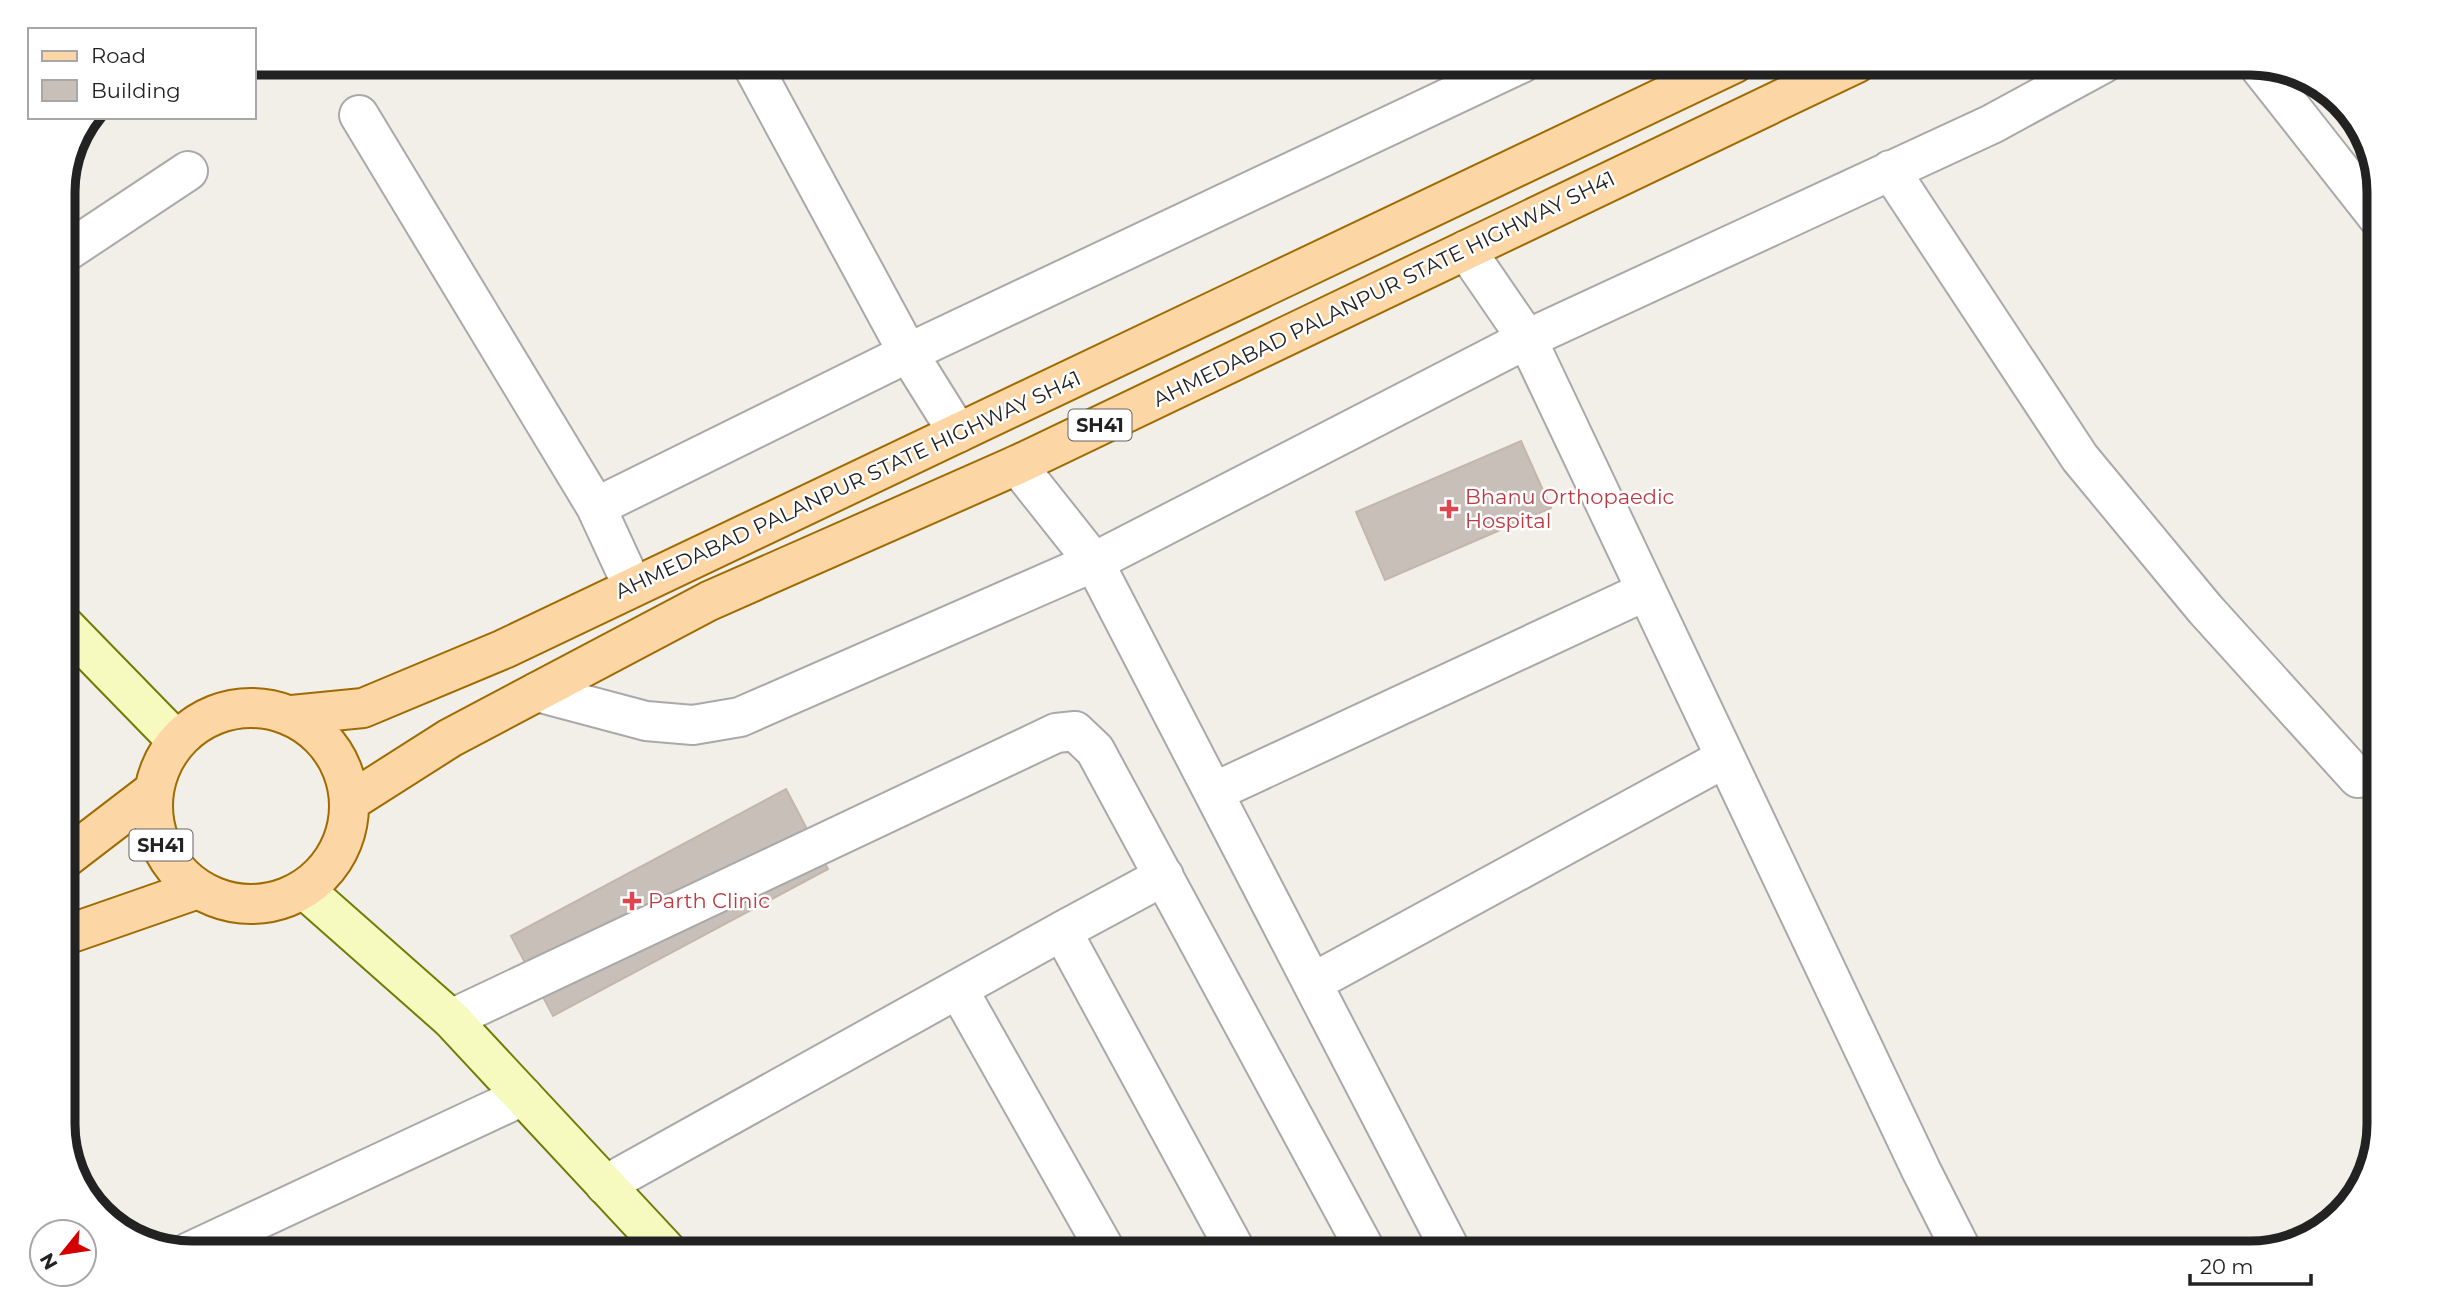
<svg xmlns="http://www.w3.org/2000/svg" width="2442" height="1316" viewBox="0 0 2442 1316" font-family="Montserrat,sans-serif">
<rect width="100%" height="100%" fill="#f2efe9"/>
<path fill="#c7bfb8" stroke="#c4b6ab" stroke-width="2" d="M1521,441L1551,508L1385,580L1356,512Z
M786,789L828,869L553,1016L511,936Z"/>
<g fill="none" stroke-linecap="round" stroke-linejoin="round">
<g stroke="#a9a9a9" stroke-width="42">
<path id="street" d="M751,63L908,353L958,433
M2257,64L2379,219
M359,115L596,507
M1890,170L2080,458L2205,609L2358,778
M1466,250L1527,339L1921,1170L1963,1253
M63,254L188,171
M1017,465L1094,562L1452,1253
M633,587L596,507L908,353L1522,63
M537,692L646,721L693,725L740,717L1094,562L1527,339L1992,124L2104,63
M1214,792L1646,591
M1062,931L1164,876
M1312,983L1725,758
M958,989L1107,1253
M451,1019L1056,733L1075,731L1095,750L1367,1253
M605,1185L1062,931L1237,1253
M189,1252L523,1096"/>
</g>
<g stroke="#707d05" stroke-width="42">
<path id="secondary" d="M63,624L176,740
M305,890L451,1019L669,1253"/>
</g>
<g stroke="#a06b00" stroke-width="42">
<path id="primary" d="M153 806a98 98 0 1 1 196 0a98 98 0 1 1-196 0Z
M292,715L363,708L504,649L1735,63
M351,801L450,738L709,601L1017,465L1857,63
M63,860L153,791
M63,936L198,889"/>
</g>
<use href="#street" stroke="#fff" stroke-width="38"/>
<use href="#secondary" stroke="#f7fabf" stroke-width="38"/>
<use href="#primary" stroke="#fcd6a4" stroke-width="38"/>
</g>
<g fill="#e0444e" stroke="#fff" stroke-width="2.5">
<path d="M1445.5 498.5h7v7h7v7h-7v7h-7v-7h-7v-7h7z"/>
<path d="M628.5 890.5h7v7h7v7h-7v7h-7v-7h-7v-7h7z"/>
</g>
<g text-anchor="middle" stroke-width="5" stroke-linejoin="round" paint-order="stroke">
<g fill="#fff" stroke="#646464" stroke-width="2">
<rect x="1068.5" y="409.5" width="63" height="31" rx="5"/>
<rect x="129.5" y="829.5" width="63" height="31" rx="5"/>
</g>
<g font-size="19" font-weight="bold" fill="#222">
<text x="1100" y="432">SH41</text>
<text x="161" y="852">SH41</text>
</g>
<g font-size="21" fill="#222" stroke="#fff">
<text transform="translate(1384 289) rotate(-26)" y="7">AHMEDABAD PALANPUR STATE HIGHWAY SH41</text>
<text transform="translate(848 485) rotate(-25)" y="7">AHMEDABAD PALANPUR STATE HIGHWAY SH41</text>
</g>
<g font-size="21" fill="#be3a42" stroke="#fff" text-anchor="start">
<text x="1465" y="504">Bhanu Orthopaedic<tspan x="1465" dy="24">Hospital</tspan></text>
<text x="648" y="908">Parth Clinic</text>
</g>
</g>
<path d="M0 0H2442V1316H0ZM192 75H2250A117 117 0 0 1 2367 192V1124A117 117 0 0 1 2250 1241H192A117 117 0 0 1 75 1124V192A117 117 0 0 1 192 75Z" fill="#fff" fill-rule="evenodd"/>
<path fill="none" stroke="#222" stroke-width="9" d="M192 75H2250A117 117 0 0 1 2367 192V1124A117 117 0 0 1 2250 1241H192A117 117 0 0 1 75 1124V192A117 117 0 0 1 192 75Z"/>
<rect x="28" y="28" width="228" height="91" fill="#ffffff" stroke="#a7a7a7" stroke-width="2"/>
<rect x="42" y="51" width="35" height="10" fill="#fcd6a4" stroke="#a7a7a7" stroke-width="2"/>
<text x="91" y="63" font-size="21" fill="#222222">Road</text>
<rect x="42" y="80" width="35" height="21" fill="#c7bfb8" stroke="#a7a7a7" stroke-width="2"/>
<text x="91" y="98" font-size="21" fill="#222222">Building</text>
<g transform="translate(63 1253) rotate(240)"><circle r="33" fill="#ffffff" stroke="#a7a7a7" stroke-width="2"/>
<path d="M0-5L12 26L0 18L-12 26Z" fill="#d40000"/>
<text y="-10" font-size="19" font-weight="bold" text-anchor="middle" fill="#222222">N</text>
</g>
<path d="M2190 1274v10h121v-10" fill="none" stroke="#222222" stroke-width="3.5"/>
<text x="2200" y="1274" font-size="21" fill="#222222" stroke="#ffffff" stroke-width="5" paint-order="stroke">20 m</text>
</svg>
